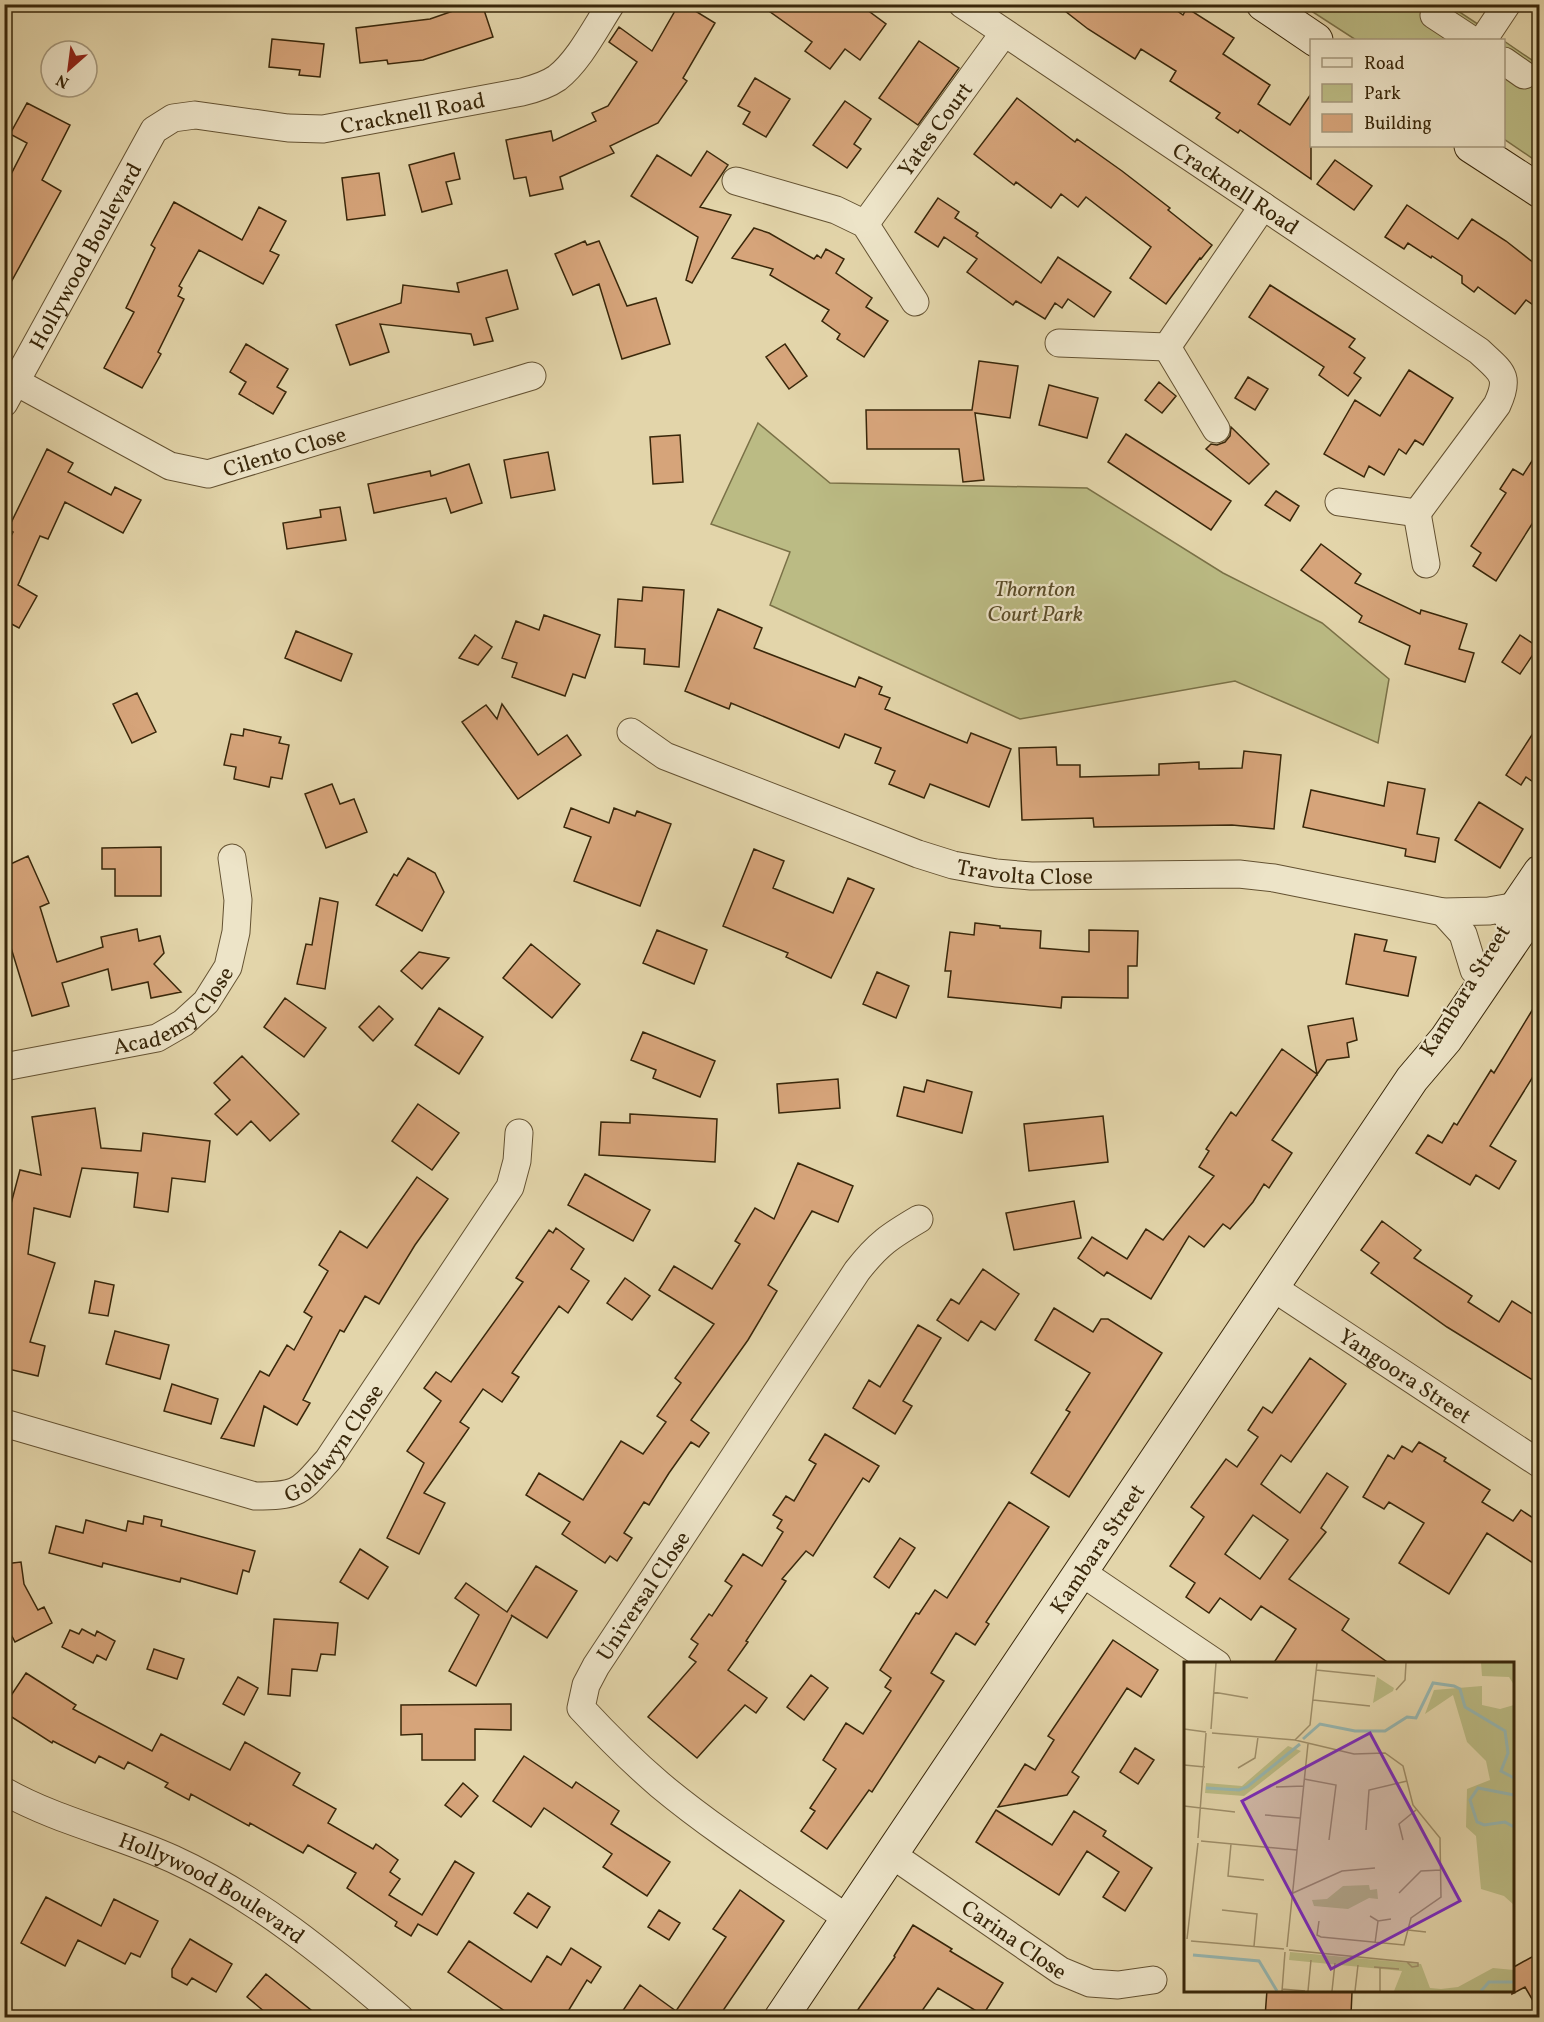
<svg xmlns="http://www.w3.org/2000/svg" width="1544" height="2022" viewBox="0 0 1544 2022" font-family="Vollkorn,serif">
<rect width="100%" height="100%" fill="#e3d5aa"/>
<filter id="stains"><feTurbulence type="fractalNoise" baseFrequency=".00333" numOctaves="4"/><feColorMatrix values="0 0 0 0 .2 0 0 0 0 .09 0 0 0 0 .02 0 0 0 .5 -.17"/></filter>
<radialGradient id="worn" r=".72"><stop offset=".6" stop-color="#630" stop-opacity="0"/><stop offset="1" stop-color="#630" stop-opacity=".3"/></radialGradient>
<path fill="#bbbb84" stroke="#7a7147" stroke-width="1.5" d="M1302,5H1449L1502,40H1356Z
M1504,41L1539,65V163L1504,139Z
M758,423L830,483L1087,488L1223,573L1322,623L1389,679L1378,743L1235,681L1020,719L770,605L790,552L711,524Z"/>
<path fill="#d6a47a" stroke="#39270a" stroke-width="1.5" fill-rule="evenodd" d="M473,4H482L493,37L423,60L388,64L387,60L360,63L356,28L430,19Z
M679,4H684L715,23L683,78L687,81L658,123L610,146L614,153L560,177L563,189L530,196L526,177L514,179L506,140L551,131L553,141L596,121L592,113L608,106L637,62L609,42L619,27L652,51Z
M759,4H859L886,24L860,60L845,49L830,69L805,51L812,42Z
M1056,4H1167L1183,15L1187,8L1234,38L1223,54L1270,85L1258,104L1290,125L1311,94V179L1240,130L1238,133L1216,118L1220,113L1170,81L1176,71L1141,49L1135,59L1088,29Z
M272,39L324,44L320,77L299,75L300,70L269,67Z
M919,41L959,68L918,125L879,98Z
M755,78L790,99L766,137L743,124L750,112L738,106Z
M1017,98L1075,142L1077,139L1122,171L1170,208L1168,210L1212,245L1201,259L1200,258L1166,304L1130,278L1151,247L1086,197L1078,207L1061,194L1051,208L1016,182L1014,185L974,154Z
M845,101L871,119L854,144L861,149L847,168L813,145Z
M27,103L70,125L42,180L61,191L4,295V188L27,143L10,134Z
M707,151L728,165L700,207L731,215L692,283L686,280L698,237L631,196L657,155L691,176Z
M454,153L460,179L446,182L452,204L422,212L409,165Z
M1335,160L1372,186L1354,210L1317,184Z
M379,173L385,215L347,220L342,178Z
M938,198L959,212L955,218L978,233L976,236L1041,283L1058,257L1111,292L1094,317L1068,299L1062,308L1055,303L1045,319L1016,301L1013,305L967,272L977,259L944,237L938,247L915,232Z
M174,202L242,240L259,207L286,221L270,251L279,255L263,284L199,250L179,286L182,288L178,296L184,299L158,352L161,354L142,388L104,368L134,312L126,308L155,248L151,245Z
M1407,205L1458,239L1472,219L1506,241L1539,267V309L1526,300L1515,314L1478,287L1474,292L1462,283V276L1432,256L1431,258L1408,243L1404,249L1385,237Z
M754,228L769,233L814,259L817,255L821,258L826,249L844,259L836,273L872,298L866,307L888,321L864,357L837,339L840,334L822,321L829,310L770,275L773,269L732,258Z
M585,241L587,245L599,241L627,306L656,298L670,344L622,359L599,284L573,295L555,254Z
M507,270L518,309L486,318L493,341L474,345L471,334L380,324L389,352L350,365L336,325L401,303L403,285L459,292L457,283Z
M1270,285L1355,339L1349,347L1365,358L1354,373L1361,378L1348,396L1319,375L1324,367L1249,317Z
M246,344L288,369L277,387L286,392L273,414L239,394L246,382L230,372Z
M785,344L807,376L789,389L766,357Z
M979,361L1018,366L1010,418L975,413L984,480L963,482L959,449H867L866,410H972Z
M1409,370L1453,398L1423,445L1415,440L1406,454L1399,449L1384,475L1369,466L1364,477L1324,454L1355,400L1380,416Z
M1248,377L1268,389L1255,410L1235,398Z
M1159,382L1176,396L1162,413L1145,400Z
M1049,385L1098,398L1087,438L1039,425Z
M1231,427L1269,464L1249,484L1206,449L1211,444L1217,445L1225,442L1230,436Z
M1126,434L1231,501L1211,530L1108,462Z
M680,435L683,482L653,484L650,437Z
M47,449L73,463L68,472L111,495L115,487L141,500L123,533L65,502L48,539L40,536L18,585L37,596L19,628L4,620V550L13,532L8,529Z
M1539,450V513L1496,581L1473,566L1481,553L1471,546L1506,493L1500,489L1513,469L1523,475Z
M548,452L555,490L511,498L504,460Z
M469,464L482,503L451,513L446,498L374,513L368,484L430,471L431,476Z
M1276,491L1299,506L1290,521L1265,505Z
M340,507L346,540L287,549L283,523L321,517L320,510Z
M1321,544L1361,574L1355,583L1420,614L1421,610L1467,624L1459,649L1474,653L1465,682L1405,664L1410,646L1359,622L1362,616L1301,570Z
M643,587L684,590L679,667L644,664L645,649L615,647L618,599L642,601Z
M718,609L762,628L754,648L855,687L859,677L882,687L879,694L890,698L885,709L967,743L971,733L1011,749L989,807L930,784L924,798L889,784L895,771L875,763L881,748L845,734L839,748L731,703L729,709L685,691Z
M544,615L600,635L585,678L573,674L565,696L512,677L517,663L502,658L516,621L539,630Z
M296,631L352,654L341,681L285,658Z
M475,635L492,647L478,665L459,658Z
M1520,635L1538,647L1520,674L1502,662Z
M137,693L156,732L132,743L113,704Z
M502,704L538,755L567,735L581,755L518,799L462,722L486,705L497,719Z
M1539,724V786L1526,777L1521,785L1506,775Z
M244,729L281,737L279,743L289,745L282,779L271,777L269,787L234,779L236,767L224,765L231,734L243,736Z
M1056,747L1057,765H1080V777L1159,775V764L1199,762V769L1242,768L1244,751L1281,755L1274,829L1232,825L1094,827L1093,818L1022,820L1019,748Z
M1388,782L1425,789L1417,834L1439,838L1435,862L1405,856L1406,849L1303,827L1311,790L1384,806Z
M332,784L340,804L354,799L367,832L326,848L305,794Z
M1479,802L1523,829L1500,868L1455,840Z
M571,808L609,823L614,808L635,816L637,811L671,824L640,906L574,881L591,837L564,827Z
M161,847V896H115V869H102V848Z
M754,849L784,861L773,888L833,913L848,878L874,889L831,978L786,957L788,953L723,926Z
M28,856L49,903L40,907L57,962L103,947L101,937L137,929L139,941L160,936L164,953L154,964L181,992L151,998L148,982L112,990L108,969L62,983L69,1006L32,1016L4,925V867Z
M408,858L435,873L444,892L422,931L376,905L394,874L397,876Z
M320,898L338,902L325,989L297,984L306,944L312,945Z
M975,923L1000,926V928L1041,931L1040,948L1089,952V930L1138,931L1137,966H1128V998L1062,997L1061,1008L948,997L951,971H945L950,932L974,935Z
M657,930L707,950L694,984L643,963Z
M1355,934L1387,940L1384,951L1416,957L1408,996L1346,984Z
M531,944L580,984L552,1018L503,978Z
M419,952L449,958L422,989L401,971Z
M877,972L909,986L896,1018L863,1004Z
M285,998L326,1028L304,1057L264,1027Z
M1539,999V1067L1490,1146L1516,1161L1499,1189L1476,1175L1470,1185L1416,1153L1428,1135L1442,1143L1454,1123L1457,1125L1491,1070L1494,1073Z
M379,1006L393,1019L373,1041L359,1027Z
M439,1008L483,1037L459,1074L415,1045Z
M1353,1018L1357,1040L1347,1043L1349,1057L1327,1060L1272,1140L1292,1153L1269,1188L1264,1184L1253,1202L1230,1229L1223,1224L1204,1247L1189,1236L1151,1299L1107,1272L1104,1276L1078,1258L1092,1237L1127,1259L1146,1229L1163,1240L1214,1176L1199,1167L1209,1151L1206,1149L1231,1112L1236,1116L1282,1049L1317,1074L1308,1026Z
M643,1032L715,1061L700,1097L653,1078L656,1070L631,1060Z
M242,1056L299,1114L270,1141L251,1121L237,1135L215,1114L230,1100L214,1083Z
M838,1079L840,1108L779,1113L777,1084Z
M927,1080L972,1092L962,1133L897,1116L904,1087L924,1092Z
M418,1104L459,1133L432,1170L392,1141Z
M95,1108L101,1148L141,1151L143,1133L210,1141L205,1182L172,1178L168,1212L134,1207L138,1173L82,1168L70,1217L34,1208L28,1254L55,1263L30,1342L45,1346L38,1376L4,1368V1291L11,1269L4,1267V1230L20,1170L41,1175L32,1117Z
M630,1114L717,1119L715,1162L599,1155L601,1122L630,1123Z
M1103,1116L1108,1162L1029,1171L1024,1124Z
M798,1163L853,1186L838,1222L812,1211L768,1285L777,1291L748,1340L691,1420L709,1433L699,1447L691,1442L669,1473L649,1505L644,1502L624,1533L632,1538L617,1561L610,1556L605,1563L562,1534L570,1522L526,1495L539,1473L583,1500L621,1441L643,1454L666,1422L657,1416L681,1383L675,1378L714,1324L659,1290L674,1266L712,1289L740,1244L735,1241L755,1208L774,1219Z
M585,1174L650,1210L633,1241L568,1205Z
M417,1177L448,1199L415,1245L379,1304L365,1296L344,1332L340,1330L303,1400L310,1403L297,1425L264,1406L254,1446L221,1438L260,1371L269,1376L287,1345L294,1350L312,1317L304,1312L328,1271L319,1265L340,1231L367,1248Z
M1074,1201L1081,1238L1014,1250L1006,1213Z
M1382,1221L1421,1250L1414,1258L1472,1296L1468,1302L1499,1322L1512,1301L1539,1318V1384L1447,1327L1371,1273L1379,1263L1361,1250Z
M556,1228L584,1249L571,1269L589,1281L568,1313L559,1306L512,1373L519,1377L502,1402L483,1389L460,1422L469,1428L424,1493L445,1503L419,1554L387,1538L424,1463L407,1451L441,1401L424,1388L436,1372L451,1382L523,1282L516,1278L549,1230L553,1233Z
M983,1269L1019,1294L995,1330L981,1321L968,1341L937,1320L951,1299L959,1304Z
M625,1278L650,1296L632,1320L607,1303Z
M95,1281L114,1285L108,1316L89,1313Z
M1054,1308L1093,1332L1101,1319H1108L1162,1353L1069,1497L1031,1473L1070,1412L1066,1410L1090,1373L1035,1340Z
M918,1325L941,1338L903,1401L912,1406L895,1434L853,1408L869,1380L880,1387Z
M115,1331L169,1345L160,1379L106,1364Z
M1310,1358L1346,1384L1291,1462L1281,1455L1261,1484L1300,1513L1327,1473L1348,1487L1321,1528L1326,1532L1289,1579L1349,1619L1342,1630L1390,1664H1273L1296,1629L1261,1606L1251,1620L1220,1598L1209,1613L1186,1597L1195,1583L1170,1566L1204,1517L1191,1507L1226,1459L1237,1467L1258,1437L1248,1430L1263,1407L1272,1413ZM1253,1515L1288,1540L1260,1579L1225,1554Z
M172,1384L218,1399L211,1424L164,1411Z
M825,1434L879,1466L869,1482L863,1478L813,1556L806,1551L782,1579L786,1581L746,1641L748,1642L728,1670L767,1698L756,1713L745,1705L697,1758L648,1717L696,1662L689,1657L698,1644L691,1639L709,1614L712,1616L732,1586L725,1581L743,1554L762,1566L783,1532L777,1528L782,1520L773,1515L786,1496L794,1501L816,1464L809,1460Z
M1419,1442L1446,1458L1444,1461L1490,1490L1482,1502L1513,1521L1521,1510L1539,1522V1567L1487,1533L1449,1594L1399,1563L1424,1523L1389,1502L1384,1509L1363,1497L1388,1455L1394,1459L1402,1446L1412,1452Z
M1009,1502L1049,1527L986,1622L989,1624L975,1645L956,1633L931,1673L944,1681L872,1792L869,1790L827,1849L801,1831L815,1811L810,1808L836,1769L823,1760L846,1723L863,1734L891,1691L885,1687L891,1678L880,1670L916,1613L919,1614L935,1590L947,1598Z
M144,1516L162,1520L161,1526L255,1551L249,1572L243,1570L237,1594L181,1578L180,1582L103,1563L102,1567L49,1553L56,1526L83,1533L86,1520L126,1531L128,1521L143,1524Z
M900,1538L915,1548L889,1588L874,1577Z
M360,1549L388,1567L368,1599L340,1582Z
M21,1562L24,1584L38,1610L44,1607L52,1623L15,1642L4,1621V1564Z
M536,1566L577,1591L547,1638L511,1615L512,1616L476,1686L449,1671L479,1615L455,1598L466,1583L507,1612Z
M274,1619L338,1623L335,1655L321,1654L317,1671L292,1669L290,1696L268,1694Z
M82,1629L95,1636L97,1631L115,1641L106,1660L97,1655L93,1663L62,1647L70,1630L79,1634Z
M1113,1640L1158,1670L1141,1697L1127,1688L1072,1772L1079,1777L1067,1795L998,1807L1025,1764L1035,1770L1054,1740L1048,1736Z
M154,1649L184,1659L177,1679L147,1669Z
M26,1673L76,1705L73,1709L152,1751L161,1734L230,1770L245,1742L300,1773L293,1785L336,1809L328,1823L373,1849L376,1844L398,1860L390,1872L400,1879L389,1895L422,1915L455,1861L474,1873L437,1935L418,1924L411,1936L395,1926L397,1922L347,1888L356,1873L308,1845L303,1853L250,1823L249,1826L191,1794L189,1800L165,1787L168,1783L128,1762L124,1769L99,1756L95,1763L53,1741L52,1743L4,1712V1706Z
M811,1675L828,1688L804,1720L787,1707Z
M238,1677L258,1688L244,1715L223,1704Z
M511,1704V1730L475,1729V1760H422V1734L401,1735V1705Z
M1135,1748L1154,1760L1138,1784L1120,1772Z
M524,1756L572,1788L576,1782L619,1811L611,1824L670,1862L647,1896L603,1867L612,1854L544,1808L531,1827L493,1801Z
M463,1783L478,1796L461,1817L445,1805Z
M996,1810L1052,1845L1074,1811L1106,1831L1103,1836L1152,1868L1125,1911L1103,1897L1119,1872L1087,1851L1059,1895L976,1842Z
M740,1890L784,1921L718,2018H618L640,1985L676,2011L726,1937L713,1929Z
M528,1893L550,1907L537,1928L514,1913Z
M46,1897L101,1926L114,1899L158,1921L140,1957L131,1953L125,1964L78,1940L65,1966L21,1943Z
M659,1910L680,1923L669,1940L648,1927Z
M913,1925L952,1949L950,1951L1003,1983L983,2015L938,1988L917,2018H852L895,1957L894,1956Z
M190,1939L232,1964L216,1992L192,1978L187,1985L172,1977V1969Z
M469,1941L531,1982L547,1956L561,1965L571,1948L601,1967L591,1983L587,1980L564,2018H515L448,1972Z
M1539,1953V2011L1525,1987L1512,1994V1968Z
M266,1974L321,2018H272L247,1997Z
M1267,1990L1352,1992L1351,2015L1325,2014V2018L1265,2017Z"/>
<g fill="none" stroke-linecap="round" stroke-linejoin="round">
<g stroke="#645232" stroke-width="29">
<g id="street">
<path id="s1" d="M962,4L1479,351C1501,372 1511,375 1497,405L1417,513"/>
<path d="M1434,15L1472,40"/>
<path d="M1483,40L1507,4"/>
<path d="M1504,61L1524,75"/>
<path d="M736,181L836,210L865,224L915,302"/>
<path id="s2" d="M865,224L1004,33"/>
<path d="M1059,343L1167,347"/>
<path d="M1167,347L1263,206"/>
<path d="M1167,347L1216,429"/>
<path id="s3" d="M16,382L170,466L208,474L532,376"/>
<path id="s4" d="M4,403L154,130L173,118L195,115L288,128L323,129L522,92C534,89 547,85 557,78C579,61 596,27 611,4"/>
<path d="M1339,502L1417,513"/>
<path d="M1417,513L1426,564"/>
<path id="s5" d="M631,732L665,756L918,854L953,865L996,873L1031,876L1239,874L1274,878L1443,912L1489,911L1517,906"/>
<path d="M1443,912L1463,934L1474,970"/>
<path id="s6" d="M4,1067L157,1038L183,1023L206,1002L228,967L236,932L238,900L232,858"/>
<path id="s7" d="M1272,1287L1540,1464"/>
<path id="s8" d="M4,1423L255,1496C300,1496 299,1492 328,1460L510,1187L517,1161L519,1133"/>
<path d="M1081,1572L1217,1664"/>
<path id="s9" d="M4,1791C57,1821 118,1834 173,1859C258,1898 329,1957 400,2018"/>
<path id="s10" d="M891,1854L1061,1971L1090,1983L1118,1985L1153,1980"/>
<path id="s11" d="M848,1919C785,1875 719,1834 660,1785C632,1761 606,1735 581,1708L586,1685L596,1666L857,1271C878,1244 890,1236 919,1219"/>
</g>
</g>
<g stroke="#39270a" stroke-width="35">
<g id="secondary">
<path d="M1263,4L1316,40"/>
<path d="M1471,146L1540,191"/>
<path d="M1510,916L1540,872"/>
<path id="s12" d="M781,2018L1412,1079L1446,1039L1540,901"/>
</g>
</g>
<use href="#street" stroke="#ede4c8" stroke-width="27"/>
<use href="#secondary" stroke="#ede4c8" stroke-width="33"/>
</g>
<g text-anchor="middle" stroke-width="4.5" stroke-linejoin="round" paint-order="stroke">
<g font-size="22" fill="#39270a" stroke="#ede4c8">
<text dy="8" stroke="none"><textPath href="#s4" startOffset="576">Cracknell Road</textPath></text>
<text dy="8" stroke="none"><textPath href="#s2" startOffset="118">Yates Court</textPath></text>
<text dy="8" stroke="none"><textPath href="#s1" startOffset="330">Cracknell Road</textPath></text>
<text dy="8" stroke="none"><textPath href="#s4" startOffset="168">Hollywood Boulevard</textPath></text>
<text dy="8" stroke="none"><textPath href="#s3" startOffset="294">Cilento Close</textPath></text>
<text dy="8" stroke="none"><textPath href="#s5" startOffset="422">Travolta Close</textPath></text>
<text transform="translate(1464 990) rotate(-58)" y="8">Kambara Street</text>
<text dy="8" stroke="none"><textPath href="#s6" startOffset="184">Academy Close</textPath></text>
<text dy="8" stroke="none"><textPath href="#s7" startOffset="160">Yangoora Street</textPath></text>
<text dy="8" stroke="none"><textPath href="#s8" startOffset="364">Goldwyn Close</textPath></text>
<text dy="8" stroke="none"><textPath href="#s12" startOffset="566">Kambara Street</textPath></text>
<text dy="8" stroke="none"><textPath href="#s11" startOffset="471">Universal Close</textPath></text>
<text dy="8" stroke="none"><textPath href="#s9" startOffset="230">Hollywood Boulevard</textPath></text>
<text dy="8" stroke="none"><textPath href="#s10" startOffset="150">Carina Close</textPath></text>
</g>
<g font-size="22" font-style="italic" fill="#5a4c28" stroke="#ede4c8">
<text x="1035" y="596">Thornton<tspan x="1035" dy="25">Court Park</tspan></text>
</g>
</g>
<g transform="translate(1184 1662)">
<rect width="330" height="330" fill="#e3d5aa"/>
<path d="M297,1H330V23L325,15L298,14ZM193,15L210,26L209,29L189,41ZM298,24V43L316,47L330,43V243L320,234L297,227L292,174L282,165L283,127L306,118L302,99L283,80L269,33L241,52L250,28ZM104,84L117,89L60,134L21,131L22,121L58,124ZM185,223L186,228L193,227L194,237L185,236L164,247L130,244L128,238L143,237L159,224ZM106,290L237,302L246,326L257,327L274,325L309,306L330,308V329H210L218,309L105,298Z" fill="#bbbb84"/>
<path fill="none" stroke="#97b7b1" stroke-width="3" d="M119,77L136,62L171,69H201L223,55L232,56L249,21L270,24L276,27L281,45L321,69L324,91L317,109L330,116M22,126L55,128L63,125L116,82M330,133L294,126L286,138L293,160L300,163L321,160L330,165M9,293L75,299L93,329M297,329L305,320H330"/>
<path fill="none" stroke="#9f8f6a" stroke-width="1.5" d="M132,8L191,14M212,28L221,18L222,1M29,30L64,36M129,38L186,44M0,67L22,70M27,67L32,1M28,71L111,78L170,92L201,91L219,104L229,143L256,176L257,235L227,256L220,283L137,275L133,273L135,259M111,78L126,63L133,1M0,103L21,105M54,106L71,96L74,75M120,117L152,123L145,178M92,125L120,124M0,144L51,150M81,153L116,156M182,168L185,128L223,119M14,176L22,71M219,178L215,162L232,148M17,179L113,188M47,182L44,214L80,218M109,231L158,209L191,206M215,231L237,209L257,208M38,248L73,252L70,284M186,254L194,259L207,257M224,268L242,270M3,277L14,181M7,279L100,287M191,281L194,259M103,285L124,82M105,288L234,301V304L228,305L223,300M190,305L215,307M98,327L121,329M98,329L101,290M124,329L127,298M148,329L151,301M171,329L174,303M196,329V305"/>
<path fill="#7b2cbf" fill-opacity="0.15" stroke="#7b2cbf" stroke-width="3" d="M186,71L276,239L147,307L58,139Z"/>
<rect width="330" height="330" fill="none" stroke="#39270a" stroke-width="3"/>
</g>
<rect width="1544" height="2022" fill="none" stroke="#e3d5aa" stroke-width="24"/>
<rect x="6" y="6" width="1532" height="2010" fill="none" stroke="#39270a" stroke-width="3"/>
<rect x="12" y="12" width="1520" height="1998" fill="none" stroke="#39270a" stroke-width="1.5"/>
<rect x="1310" y="39" width="195" height="108" fill="#ede4c8" stroke="#a5987c" stroke-width="1.5"/>
<rect x="1322" y="58" width="30" height="9" fill="#ede4c8" stroke="#a5987c" stroke-width="1.5"/>
<text x="1364" y="69" font-size="18" fill="#39270a">Road</text>
<rect x="1322" y="84" width="30" height="18" fill="#bbbb84" stroke="#a5987c" stroke-width="1.5"/>
<text x="1364" y="99" font-size="18" fill="#39270a">Park</text>
<rect x="1322" y="114" width="30" height="18" fill="#d6a47a" stroke="#a5987c" stroke-width="1.5"/>
<text x="1364" y="129" font-size="18" fill="#39270a">Building</text>
<g transform="translate(69 69) rotate(208)"><circle r="28" fill="#ede4c8" stroke="#a5987c" stroke-width="1.5"/>
<path d="M0-4.5L10 22L0 15L-10 22Z" fill="#8f2418"/>
<text y="-9" font-size="16" font-weight="bold" text-anchor="middle" fill="#39270a">N</text>
</g>
<rect width="100%" height="100%" filter="url(#stains)"/>
<rect width="100%" height="100%" fill="url(#worn)"/>
</svg>
